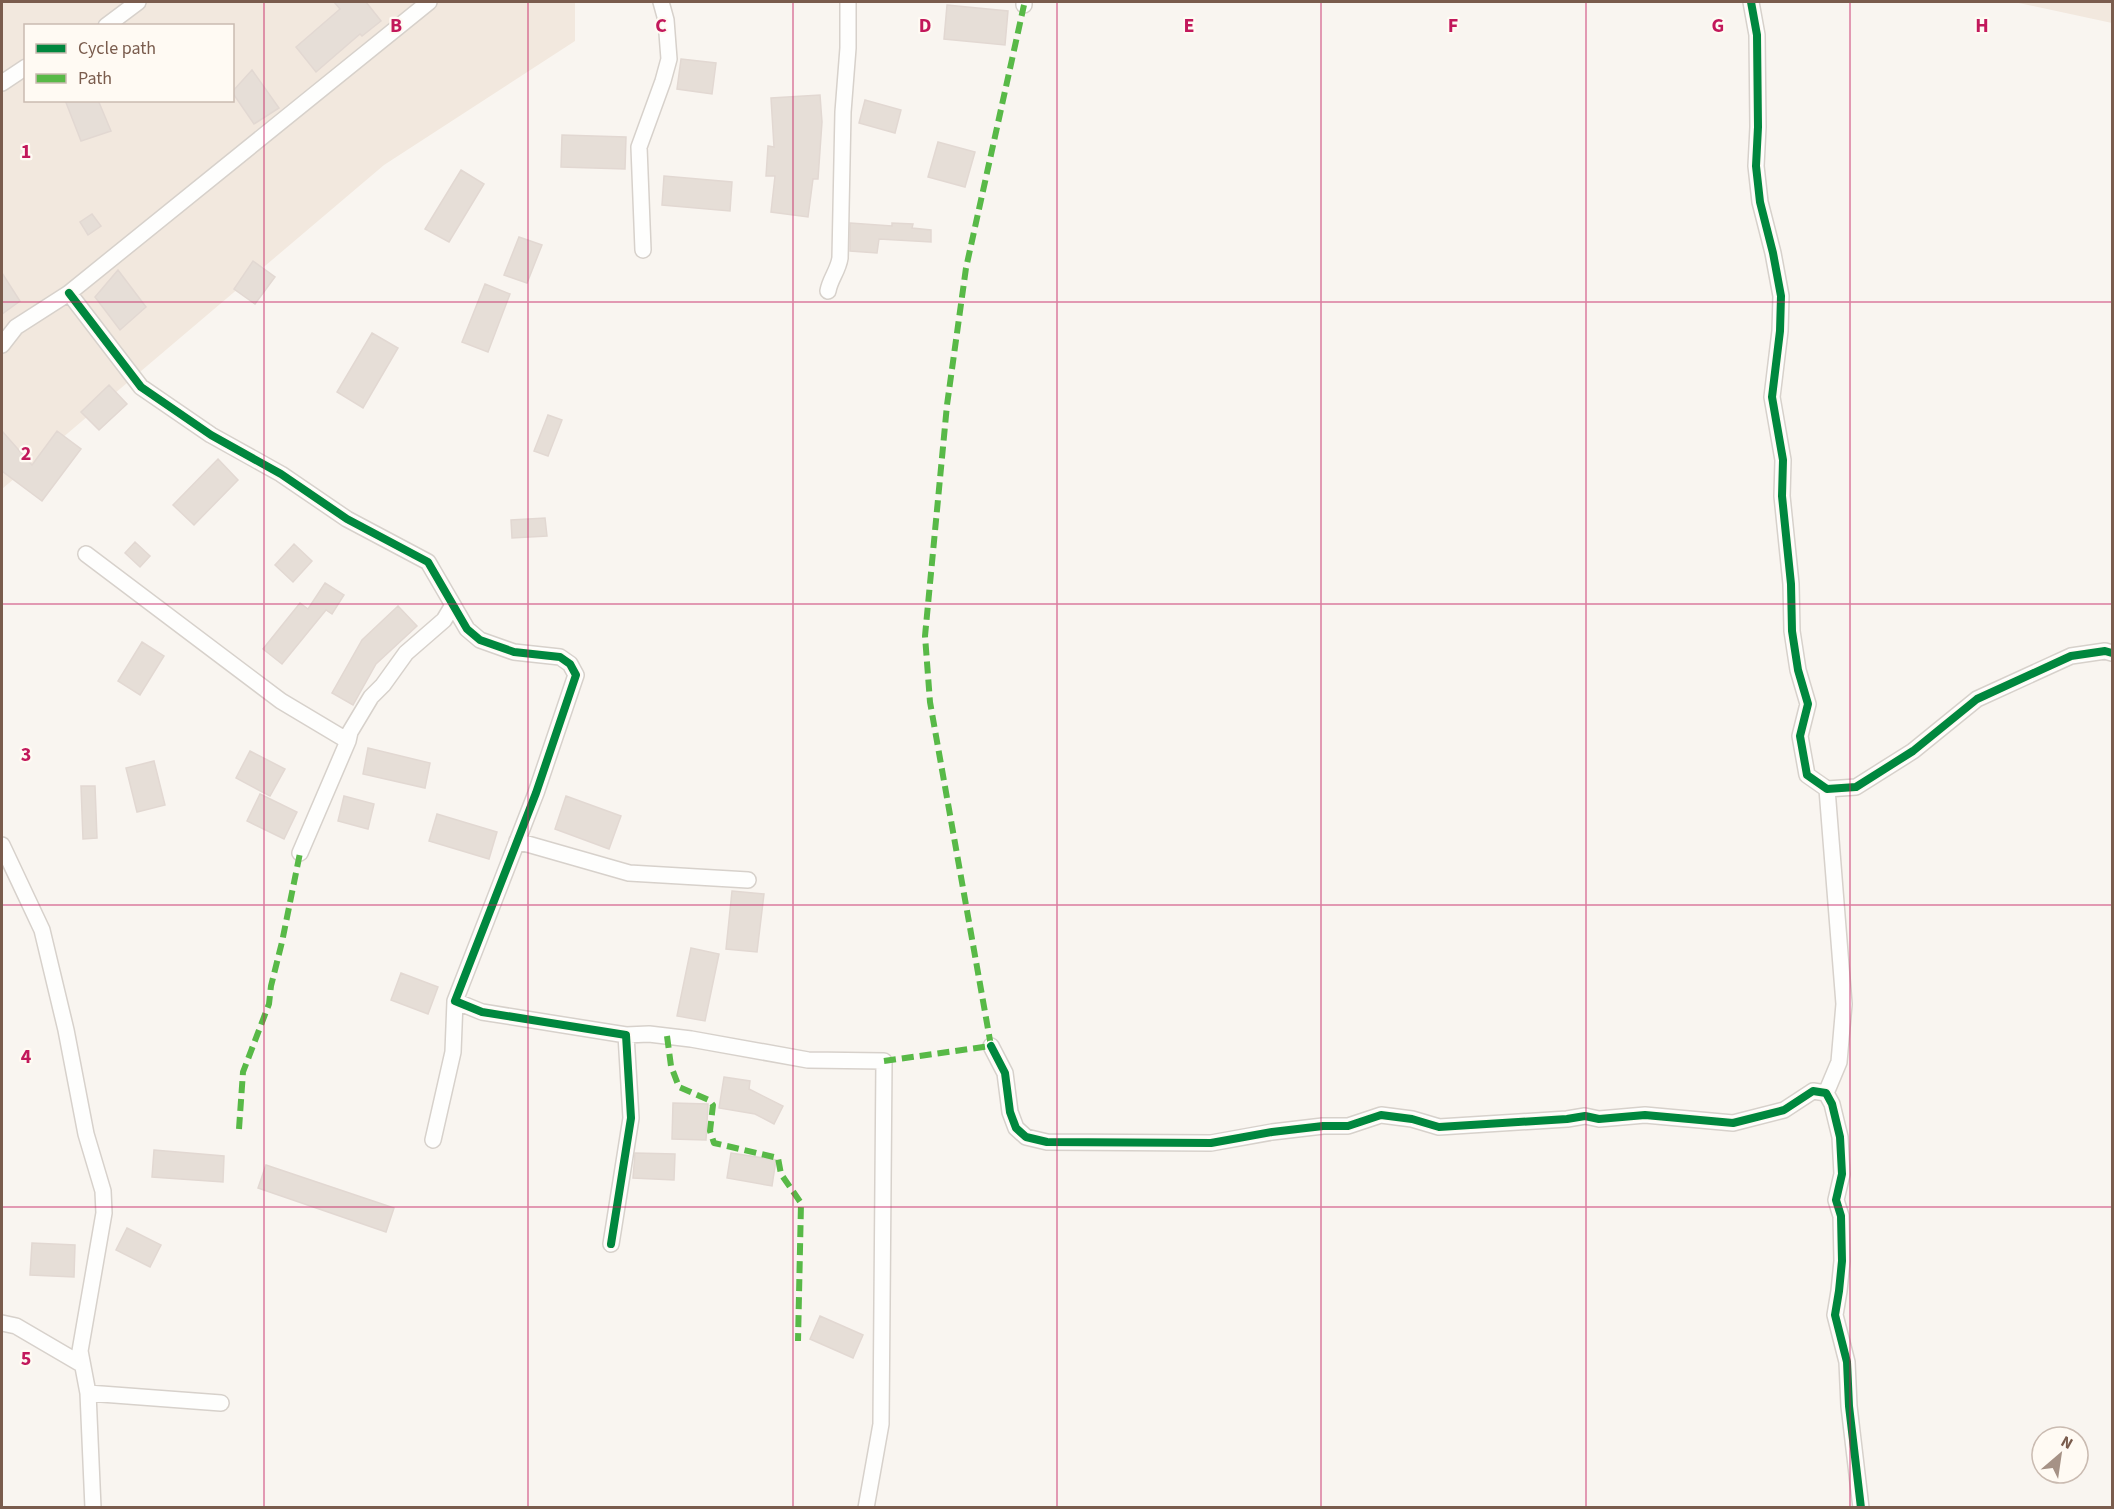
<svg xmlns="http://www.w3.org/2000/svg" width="2114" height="1509" viewBox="0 0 2114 1509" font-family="'Source Sans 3',sans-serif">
<rect width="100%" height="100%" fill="#f9f5f0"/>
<path fill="#f2e8de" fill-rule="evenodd" d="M2,2H575V41L384,165L2,489ZM26,26H232V100H26Z
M2014,2H2112V23Z"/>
<path fill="#e6ded7" stroke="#e2d8d2" stroke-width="1.5" d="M334,2H366L381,21L362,36L360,34L316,72L296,47L340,9Z
M947,5L1008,11L1005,45L944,39Z
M681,59L716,63L712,94L677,89Z
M252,70L279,108L254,124L232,92Z
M820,95L822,122L818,179H813L808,217L771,212L775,176H766L768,146L774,147L771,98Z
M65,100H98L111,131L81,141Z
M865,100L901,110L895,133L859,123Z
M562,135L626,137L625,169L561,167Z
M938,142L975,152L965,187L928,177Z
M461,170L484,184L449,242L425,229Z
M664,176L732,182L730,211L662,205Z
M92,214L101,226L88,235L80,222Z
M850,223L892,226V223L913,224L912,228L931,230V242L879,239L877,253L850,251Z
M519,237L542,245L527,283L504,275Z
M253,261L275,277L255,304L234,289Z
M118,270L146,307L120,330L95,297Z
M2,273L20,301L2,314Z
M485,284L510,294L488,352L462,342Z
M372,333L398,348L363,408L337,392Z
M109,385L127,404L99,430L81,412Z
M548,415L562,420L548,456L534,451Z
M2,431L32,465L57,431L81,449L42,501L2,471Z
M218,459L238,480L194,525L173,505Z
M545,518L547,536L512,538L511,520Z
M135,542L150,556L140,567L125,553Z
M294,544L312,561L293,582L275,565Z
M325,583L344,595L332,614L326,610L282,664L263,649L300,603L308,609Z
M398,606L417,626L376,664L353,705L332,693L362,640Z
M142,642L164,656L140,695L118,681Z
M368,748L430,763L425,788L363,774Z
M250,751L285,769L270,796L236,778Z
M154,761L165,805L137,812L126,768Z
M81,786H95L97,838L83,839Z
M260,794L297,812L284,839L247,821Z
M344,796L374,804L368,829L338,821Z
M566,796L621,816L609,849L555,829Z
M437,814L497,832L489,859L429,841Z
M732,891L764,894L757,952L726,949Z
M691,948L719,954L705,1021L677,1016Z
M401,973L438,987L428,1014L391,1000Z
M724,1077L750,1081L749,1089L783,1106L774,1124L755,1114L719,1108Z
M673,1103L708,1104L706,1140L672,1139Z
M154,1150L224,1156L223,1182L152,1177Z
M635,1153L675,1154L674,1180L633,1178Z
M731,1153L776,1160L772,1186L727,1178Z
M266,1165L394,1208L386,1232L258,1188Z
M127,1228L161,1245L150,1267L116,1250Z
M32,1243L75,1245L74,1277L30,1275Z
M820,1316L863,1335L853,1358L810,1339Z"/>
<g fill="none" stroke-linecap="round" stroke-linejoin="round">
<g stroke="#d7d1cb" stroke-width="18">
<path id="minor" d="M1751,2L1757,35L1758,127L1756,166L1760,202L1773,253L1781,296L1780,331L1772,397L1783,460L1782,496L1791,584L1792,631L1798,670L1808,704L1800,736L1807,775L1827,789L1856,787L1913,751L1977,699L2071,656L2105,651L2112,653
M1024,5V2
M106,26L138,2
M2,83L26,67
M643,250L639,147L663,81L669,59L666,20L661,2
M828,291C830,279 838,271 840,258L843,112L848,48V2
M69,293L141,387L211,435L281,474L347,519L428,562L467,629L480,640L514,652L560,657L570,664L576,675L536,793L455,1001L482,1012L626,1035L631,1118L611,1244
M2,345L16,327L69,293L429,2
M86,554L281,701L348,741
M517,841L629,873L748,880
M2,845L42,930L66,1030L86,1134L103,1191L104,1213L80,1351L88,1393L93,1508
M300,853L348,741L350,732L371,697L383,685L406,653L444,620L453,605
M626,1035L649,1034L691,1039L808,1060L884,1061L881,1424L866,1508
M991,1046L1005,1073L1010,1112L1016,1128L1026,1137L1047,1142L1211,1143L1272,1132L1323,1126H1348L1381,1115L1412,1119L1439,1127L1567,1119L1585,1116L1599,1119L1645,1115L1733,1123L1784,1110L1813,1091L1826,1093L1832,1104L1840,1137L1842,1174L1836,1200L1841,1216L1842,1261L1839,1291L1835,1315L1847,1362L1849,1406L1861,1508
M1826,1093L1839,1062L1844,1004L1827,789
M433,1140L453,1052L455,1001
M2,1323L16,1326L81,1364
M88,1393L221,1403"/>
</g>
<use href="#minor" stroke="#fefefd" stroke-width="15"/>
<path stroke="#58b947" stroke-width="6" stroke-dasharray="12 6" stroke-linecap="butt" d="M667,1036L671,1066L679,1087L709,1100L713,1105L710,1131L714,1143L778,1158L781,1174L801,1203L798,1341
M884,1061L991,1046L930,702L925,636L947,405L966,268L1024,5
M239,1129L243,1072L269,1004L271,986L282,942L300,853"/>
<g stroke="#fffaf3" stroke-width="11">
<path id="cycleway" d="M1751,2L1757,35L1758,127L1756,166L1760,202L1773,253L1781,296L1780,331L1772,397L1783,460L1782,496L1791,584L1792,631L1798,670L1808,704L1800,736L1807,775L1827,789L1856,787L1913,751L1977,699L2071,656L2105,651L2112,653
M69,293L141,387L211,435L281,474L347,519L428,562L467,629L480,640L514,652L560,657L570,664L576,675L536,793L455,1001L482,1012L626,1035L631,1118L611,1244
M991,1046L1005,1073L1010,1112L1016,1128L1026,1137L1047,1142L1211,1143L1272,1132L1323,1126H1348L1381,1115L1412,1119L1439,1127L1567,1119L1585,1116L1599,1119L1645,1115L1733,1123L1784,1110L1813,1091L1826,1093L1832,1104L1840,1137L1842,1174L1836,1200L1841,1216L1842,1261L1839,1291L1835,1315L1847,1362L1849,1406L1861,1508"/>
</g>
<use href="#cycleway" stroke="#00873e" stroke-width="8"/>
</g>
<path fill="none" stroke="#c2185b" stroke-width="1.5" stroke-opacity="0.55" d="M264,2V1508M528,2V1508M793,2V1508M1057,2V1508M1321,2V1508M1586,2V1508M1850,2V1508M2,302H2112M2,604H2112M2,905H2112M2,1207H2112"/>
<g font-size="20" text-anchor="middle" font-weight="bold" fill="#c2185b" stroke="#fffaf3" stroke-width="4.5" stroke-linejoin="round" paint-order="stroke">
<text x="396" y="32">B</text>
<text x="661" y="32">C</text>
<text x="925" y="32">D</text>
<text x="1189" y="32">E</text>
<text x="1453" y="32">F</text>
<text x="1718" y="32">G</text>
<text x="1982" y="32">H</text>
<text x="26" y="158">1</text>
<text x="26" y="460">2</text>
<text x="26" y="761">3</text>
<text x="26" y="1063">4</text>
<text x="26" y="1365">5</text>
</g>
<rect width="2114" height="1509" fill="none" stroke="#7a5c4d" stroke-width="6"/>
<rect x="24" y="24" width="210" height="78" fill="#fffaf3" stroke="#cabbb1" stroke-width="1.5"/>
<rect x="36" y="44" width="30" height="9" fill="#00873e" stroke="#cabbb1" stroke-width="1.5"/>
<text x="78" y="54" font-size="18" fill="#7a5c4d">Cycle path</text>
<rect x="36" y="74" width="30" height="9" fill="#58b947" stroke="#cabbb1" stroke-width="1.5"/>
<text x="78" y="84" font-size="18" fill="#7a5c4d">Path</text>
<g transform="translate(2060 1455) rotate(29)"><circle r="28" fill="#fffaf3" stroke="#cabbb1" stroke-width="1.5"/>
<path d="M0-4.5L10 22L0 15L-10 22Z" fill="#a69286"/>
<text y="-9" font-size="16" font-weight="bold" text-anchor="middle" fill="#7a5c4d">N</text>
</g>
</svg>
